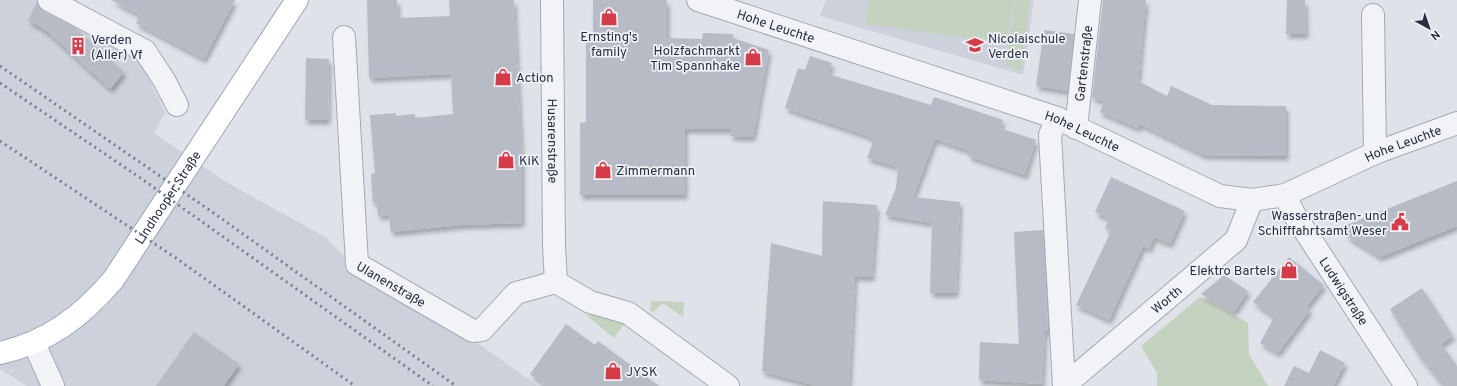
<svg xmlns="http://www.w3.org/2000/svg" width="1457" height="386" viewBox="0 0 1457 386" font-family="Overpass,sans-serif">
<defs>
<filter id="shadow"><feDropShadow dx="2.5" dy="4.5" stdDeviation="2" flood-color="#0004"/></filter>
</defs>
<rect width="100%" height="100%" fill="#dfe2e9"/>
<path fill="#cdd1db" d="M0,0H40L139,57L165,112L154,133L226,182L327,238L356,270L465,334L538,386H27L0,369Z
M826,0H1034L1023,75L820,16Z"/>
<path fill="#c3d3bf" d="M869,0H1013L1007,43L865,24Z
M1015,0H1030L1021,69L1006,66Z
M1200,297L1248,323L1249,354L1268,386H1157V373L1141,346Z
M651,301L684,302L683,317L663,303L653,312L650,310Z
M594,314L626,321L614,338L586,315Z"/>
<path fill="#b6bbc6" filter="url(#shadow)" d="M111,0H235L204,59L136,23L140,15Z
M367,0H397L398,18L450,16L449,0H514L522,166V223L461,225L391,232L389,215L378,216L377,202L373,203L371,174L375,173L370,115L396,113V116L415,114V118L453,114L451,74L369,78Z
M593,0H667V38L702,39L703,33L733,34V38L769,50L753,137L730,136L731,129H685V195H580V123L586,122V38H593Z
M1103,0H1146L1138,81L1167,96L1171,86L1212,105L1286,106V156L1204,155L1140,124L1138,128L1100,112L1104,101L1092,98Z
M1287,0H1305L1306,34H1286Z
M37,2L43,11L74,27L124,72L110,89L48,32L28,20Z
M1044,30L1074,34L1068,91L1036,86Z
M810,56L832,63L828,74L931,105L934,97L1003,120L1000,128L1036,140L1025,175L968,156L970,151L935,139L913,197L960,202L956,293H930L932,223L885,215L896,188L898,167L867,158L874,139L868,137V136L785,108L798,68L805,70Z
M306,58L329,59L328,120H305Z
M1111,177L1185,211L1170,244L1154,237L1149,249L1143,246L1109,320L1076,305L1111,231L1105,228L1109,219L1095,212Z
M1457,181V226L1380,257L1349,238L1344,226Z
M823,201L877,205L872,277L855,276L849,386H816L762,371L771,243L822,256Z
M1043,230L1048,331H1045L1042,384L979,380L980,342L1019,344L1014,232Z
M1289,257L1324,285L1306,307L1310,310L1278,353L1260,343L1274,317L1253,302Z
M1224,275L1248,291L1234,312L1201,294Z
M1422,288L1453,336L1441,344L1457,366V386H1443L1420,357L1390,309Z
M566,324L595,345L598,341L659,386H547L530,374Z
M194,332L239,364L224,386H156Z
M1320,350L1345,363L1333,386H1284L1294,366L1309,373Z"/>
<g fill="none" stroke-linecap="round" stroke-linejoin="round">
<g stroke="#a4a8b3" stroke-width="24">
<g id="minor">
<path d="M49,0L145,51L164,80L177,105"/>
<path id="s1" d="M552,0L554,246L556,282"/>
<path id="s2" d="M698,0L1057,118L1220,196L1252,200L1285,195L1375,153L1457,123"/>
<path d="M1373,15L1375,153"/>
<path id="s3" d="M344,37L357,264L473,331L482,330L516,293L556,282"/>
<path d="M1057,118L1050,135L1064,386"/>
<path id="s4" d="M1076,128L1090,0"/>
<path id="s5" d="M1285,195L1294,214L1406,386"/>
<path d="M556,282L590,302L628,313L728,386"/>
<path d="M34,343L53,386"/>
<path id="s6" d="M1064,386L1236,240L1252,200"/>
</g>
</g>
<g stroke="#9da5b5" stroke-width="24">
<g id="major">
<path id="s7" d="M0,353C48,342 81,317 113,280L297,0"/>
</g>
</g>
<use href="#minor" stroke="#f2f3f7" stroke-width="22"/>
<use href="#major" stroke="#fff" stroke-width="22"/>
<path stroke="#778093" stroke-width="3" stroke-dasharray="2 4" stroke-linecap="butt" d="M0,66L208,209L456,386
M0,83L139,177L433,386
M0,141L176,258L355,386"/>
</g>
<defs>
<g id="shop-bare" transform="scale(1.38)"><path d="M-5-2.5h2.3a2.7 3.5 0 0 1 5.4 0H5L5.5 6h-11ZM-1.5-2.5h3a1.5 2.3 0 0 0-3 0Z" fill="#d63c48" stroke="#eef1f6" stroke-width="2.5" paint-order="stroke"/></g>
<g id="school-bare" transform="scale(1.38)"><path d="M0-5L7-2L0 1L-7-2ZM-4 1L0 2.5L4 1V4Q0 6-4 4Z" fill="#d63c48" stroke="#eef1f6" stroke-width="2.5" paint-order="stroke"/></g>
<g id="building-bare" transform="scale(1.38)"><path d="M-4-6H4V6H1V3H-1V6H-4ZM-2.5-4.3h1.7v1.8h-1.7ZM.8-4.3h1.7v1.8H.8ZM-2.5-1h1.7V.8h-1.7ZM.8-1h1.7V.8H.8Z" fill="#d63c48" stroke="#eef1f6" stroke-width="2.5" paint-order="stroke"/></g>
<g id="civic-bare" transform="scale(1.38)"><path d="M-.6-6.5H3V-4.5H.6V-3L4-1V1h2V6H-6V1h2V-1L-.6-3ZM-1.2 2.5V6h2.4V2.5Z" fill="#d63c48" stroke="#eef1f6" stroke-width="2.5" paint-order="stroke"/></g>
</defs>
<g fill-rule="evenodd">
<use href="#shop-bare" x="609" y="17"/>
<use href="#school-bare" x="975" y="45"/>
<use href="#building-bare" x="78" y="46"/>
<use href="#shop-bare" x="753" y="57"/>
<use href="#shop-bare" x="503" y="77"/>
<use href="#shop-bare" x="506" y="160"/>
<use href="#shop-bare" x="603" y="170"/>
<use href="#civic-bare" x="1400" y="222"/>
<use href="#shop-bare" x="1289" y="270"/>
<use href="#shop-bare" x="613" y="371"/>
</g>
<g text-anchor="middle" stroke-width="3.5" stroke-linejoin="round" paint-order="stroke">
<g font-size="13" fill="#272e41" stroke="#eef1f6">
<text dy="5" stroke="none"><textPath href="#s2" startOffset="82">Hohe Leuchte</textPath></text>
<text dy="5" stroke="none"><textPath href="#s4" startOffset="65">Gartenstraße</textPath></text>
<text dy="5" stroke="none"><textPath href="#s2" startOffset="406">Hohe Leuchte</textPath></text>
<text dy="5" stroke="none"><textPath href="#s1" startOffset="141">Husarenstraße</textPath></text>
<text dy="5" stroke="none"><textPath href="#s2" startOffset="753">Hohe Leuchte</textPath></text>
<text dy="5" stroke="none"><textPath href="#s7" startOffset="236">Lindhooper Straße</textPath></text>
<text dy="5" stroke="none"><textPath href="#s3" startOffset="267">Ulanenstraße</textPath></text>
<text dy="5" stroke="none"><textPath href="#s5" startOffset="113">Ludwigstraße</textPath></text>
<text dy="5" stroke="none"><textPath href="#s6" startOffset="134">Worth</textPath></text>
</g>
<g font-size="13" fill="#272e41" stroke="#eef1f6" text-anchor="start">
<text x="609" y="41" text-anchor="middle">Ernsting's<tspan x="609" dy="15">family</tspan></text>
<text x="988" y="43">Nicolaischule<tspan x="988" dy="15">Verden</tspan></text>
<text x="91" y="44">Verden<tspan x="91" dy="15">(Aller) Vf</tspan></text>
<text x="740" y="55" text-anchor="end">Holzfachmarkt<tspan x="740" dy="15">Tim Spannhake</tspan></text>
<text x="516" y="82">Action</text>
<text x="519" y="165">KiK</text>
<text x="616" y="175">Zimmermann</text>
<text x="1387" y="220" text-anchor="end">Wasserstraßen- und<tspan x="1387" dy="15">Schifffahrtsamt Weser</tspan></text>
<text x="1276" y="275" text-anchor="end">Elektro Bartels</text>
<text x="626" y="376">JYSK</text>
</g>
</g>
<g transform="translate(1429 28) rotate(140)" stroke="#eef1f6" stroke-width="3" paint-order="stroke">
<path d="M0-3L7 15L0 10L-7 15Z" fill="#272e41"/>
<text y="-6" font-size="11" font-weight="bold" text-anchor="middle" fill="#272e41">N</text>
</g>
</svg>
